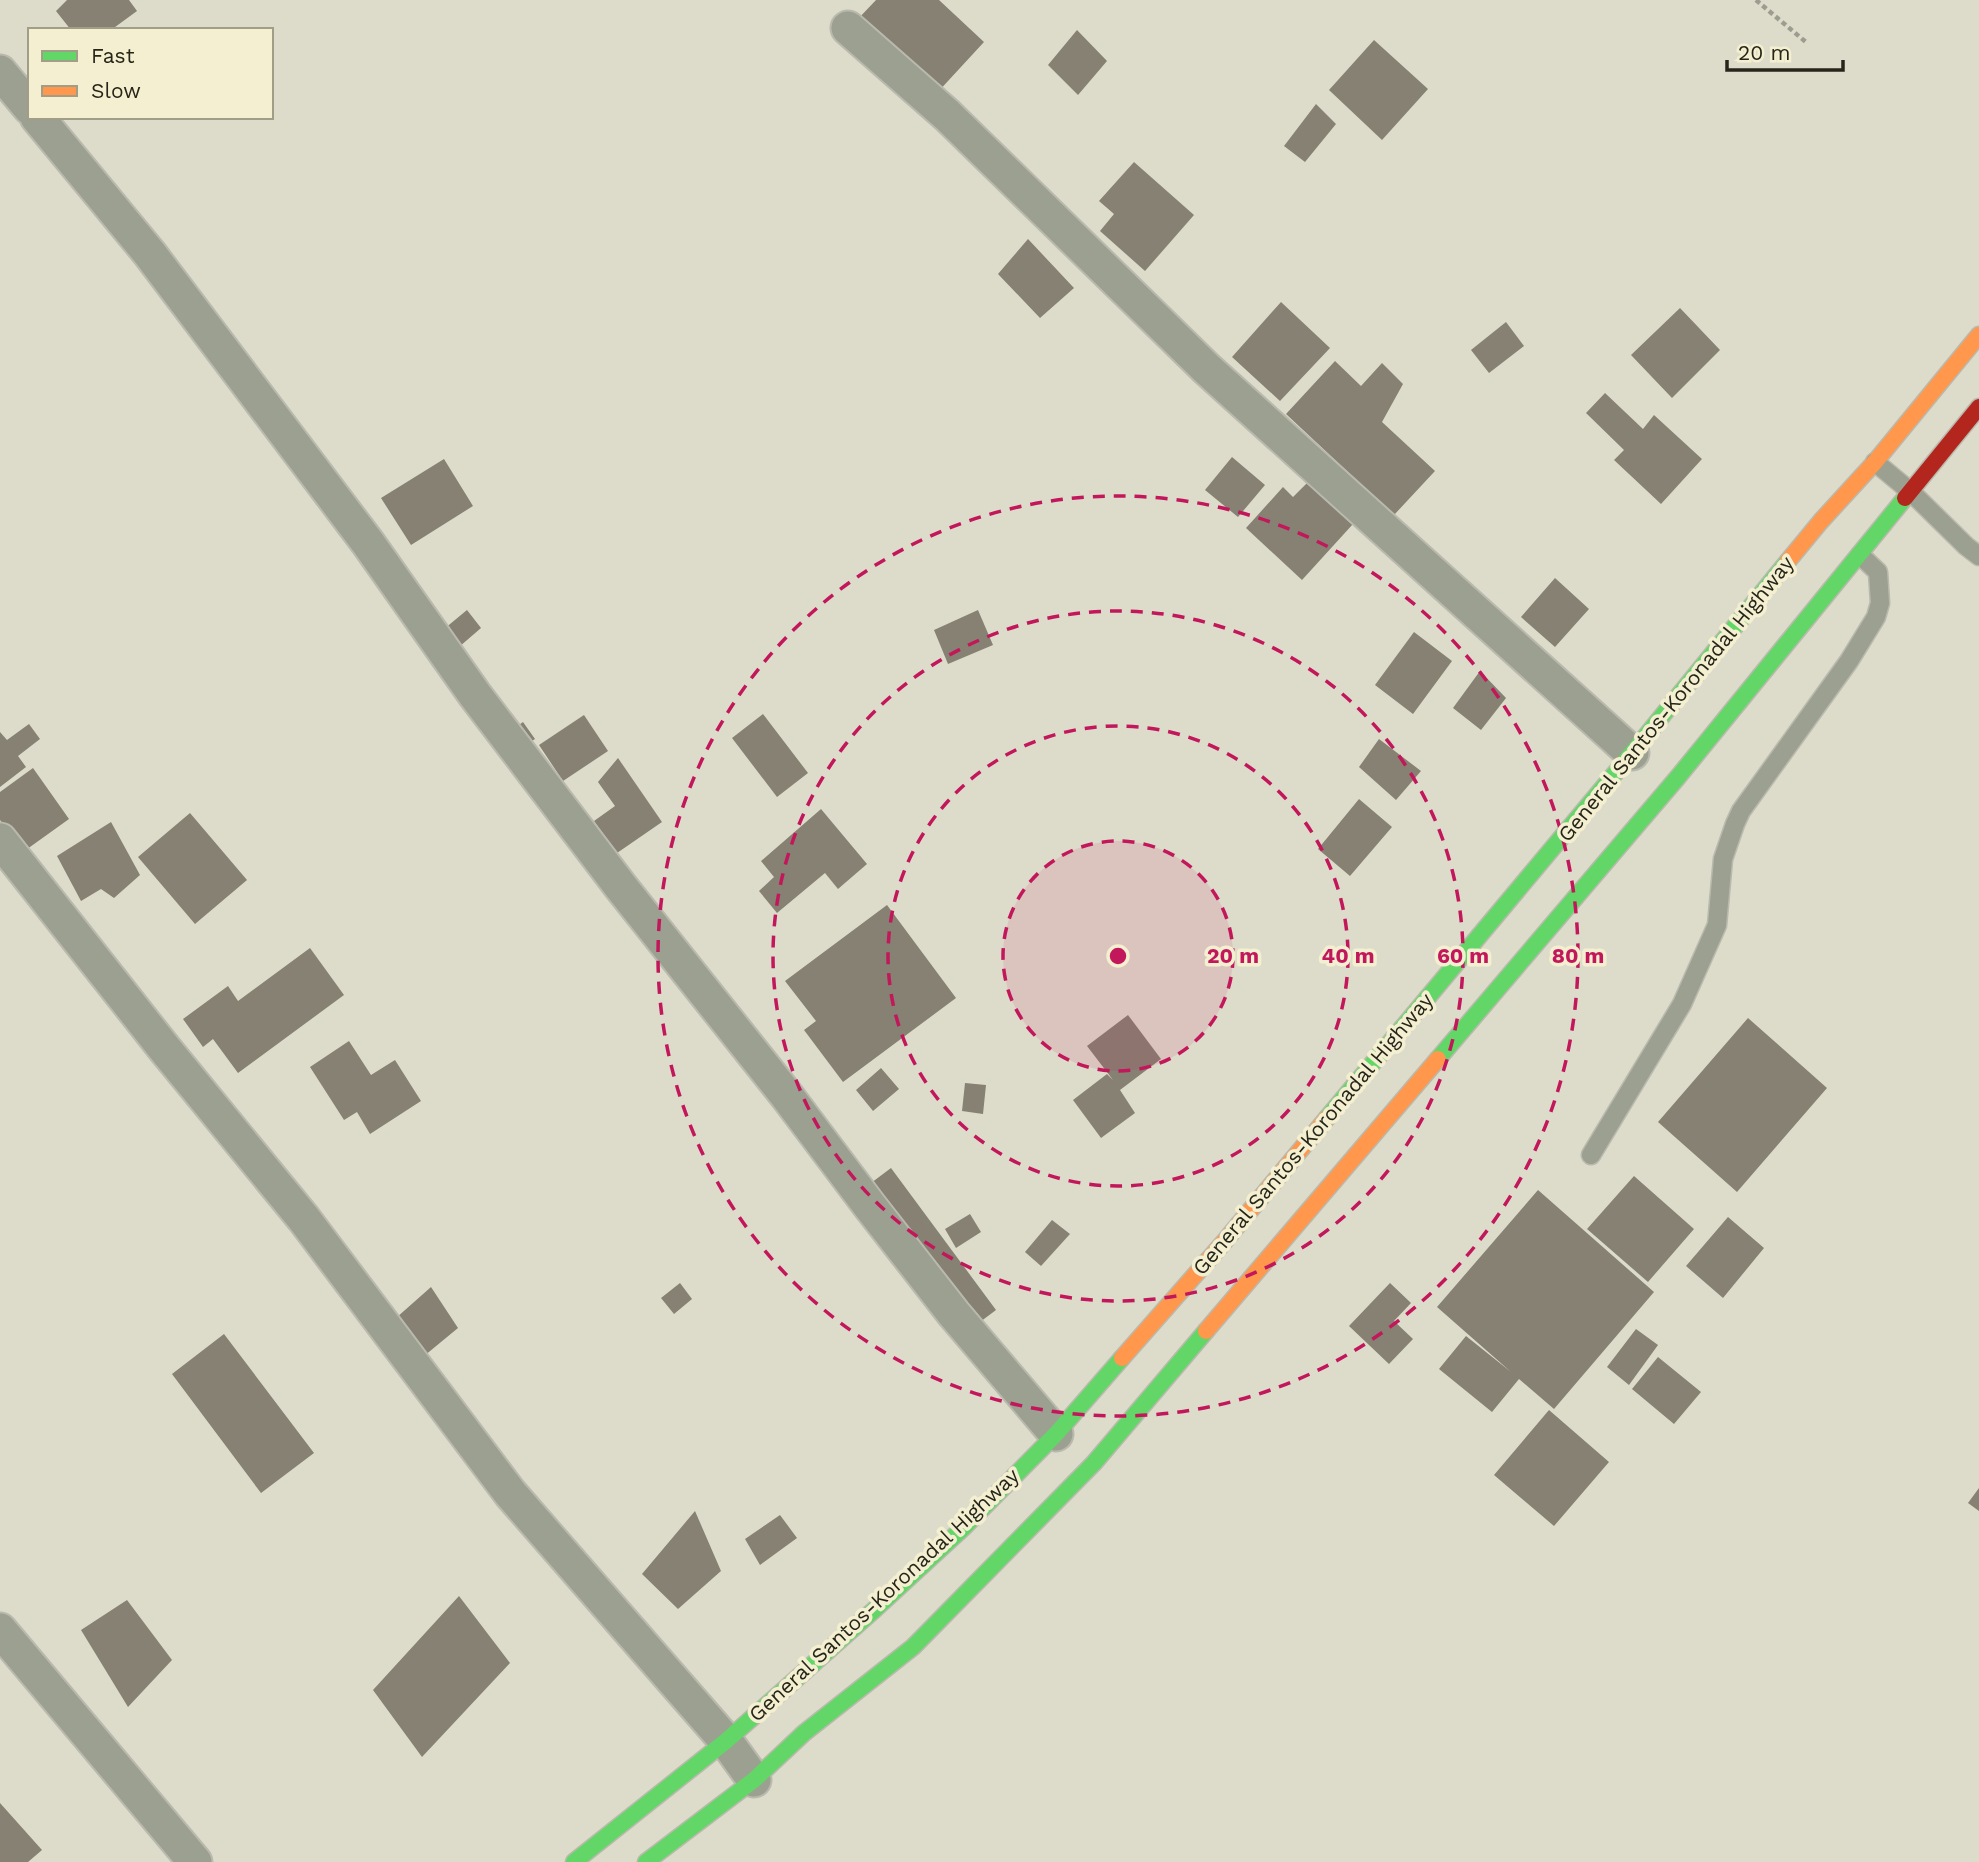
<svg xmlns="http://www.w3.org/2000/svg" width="1979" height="1862" viewBox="0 0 1979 1862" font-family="'Work Sans',sans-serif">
<rect width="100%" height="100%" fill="#dddccb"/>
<path fill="#868172" d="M67,0H129L137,11L111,30H71L56,11Z
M876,0H939L984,42L936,94L857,20Z
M1077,30L1107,61L1078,95L1048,65Z
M1374,40L1428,89L1382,140L1329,90Z
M1316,104L1336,124L1305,162L1284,146Z
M1134,162L1194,215L1145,271L1100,231L1114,214L1099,201Z
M1028,239L1074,288L1040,318L998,274Z
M1281,302L1330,348L1280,401L1232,357Z
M1680,308L1720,350L1672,398L1631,355Z
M1506,322L1524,346L1489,373L1471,350Z
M1335,361L1361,386L1382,363L1403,384L1382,422L1435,471L1394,515L1286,414Z
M1605,393L1643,429L1654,415L1702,459L1661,504L1614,460L1624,450L1586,413Z
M1232,457L1265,485L1238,517L1205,490Z
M444,459L473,506L411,545L381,498Z
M1308,482L1353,524L1302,580L1246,528L1283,487L1293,497Z
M1555,578L1589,609L1555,647L1521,617Z
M467,610L481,628L459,647L444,629Z
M978,610L993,645L948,664L934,630Z
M1414,632L1452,661L1413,714L1375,685Z
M1480,671L1506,698L1481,730L1453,708Z
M763,714L808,773L777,797L732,738Z
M584,715L608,751L563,781L539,745Z
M523,722L535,739L523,747L512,730Z
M29,724L40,739L18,756L26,767L0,787V732L7,740Z
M1379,739L1421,771L1396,800L1359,767Z
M618,758L662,822L617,853L594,821L615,806L598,782Z
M33,768L69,819L23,852L0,820V792Z
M1359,799L1392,827L1350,876L1318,849Z
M821,809L867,864L838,889L825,873L777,913L759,891L774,877L761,861Z
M190,813L247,880L195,924L138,857Z
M111,822L140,875L114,898L101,889L81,901L57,856Z
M887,905L956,998L843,1082L804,1030L816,1021L785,981Z
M310,948L344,995L238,1073L213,1039L203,1047L183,1019L228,986L238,1001Z
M1128,1015L1161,1059L1120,1090L1135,1113L1101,1138L1073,1100L1107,1074L1113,1080L1087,1046Z
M1748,1018L1827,1088L1737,1192L1658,1122Z
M349,1041L371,1075L395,1060L421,1101L370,1134L357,1112L344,1120L310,1067Z
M881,1068L899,1089L873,1111L856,1090Z
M965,1083L986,1085L983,1114L962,1111Z
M891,1168L996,1310L976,1325L871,1183Z
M1634,1176L1694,1229L1648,1282L1587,1229Z
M1538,1190L1654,1292L1554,1409L1519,1379L1492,1412L1439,1369L1466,1336L1511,1372L1437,1307Z
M970,1214L981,1232L956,1248L945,1229Z
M1728,1217L1764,1248L1723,1298L1686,1266Z
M1052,1220L1070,1234L1041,1266L1025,1252Z
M680,1283L692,1299L674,1314L661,1298Z
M1390,1283L1411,1303L1394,1321L1413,1339L1389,1364L1349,1326Z
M431,1287L458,1328L424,1356L396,1318Z
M1636,1329L1658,1345L1629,1385L1607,1367Z
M224,1334L314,1453L261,1493L172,1374Z
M1658,1357L1701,1392L1674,1424L1632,1389Z
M1549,1410L1609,1462L1554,1526L1494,1475Z
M1979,1488V1511L1968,1503Z
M695,1511L721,1571L678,1609L642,1574Z
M780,1515L797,1538L760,1565L745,1539Z
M459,1596L510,1663L422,1757L373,1690Z
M127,1600L172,1660L128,1707L81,1630Z
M0,1803L42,1850L28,1862H0Z"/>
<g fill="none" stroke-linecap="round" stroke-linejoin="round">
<g stroke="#bab9ad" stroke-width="21">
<path id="lane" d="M1875,462L1911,492L1966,546L1979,556
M1591,1155L1682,1004L1717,925L1723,859L1735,824L1741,811L1849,661L1876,617L1880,603L1878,572L1860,555"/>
</g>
<g stroke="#bab9ad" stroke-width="37">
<path id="street" d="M848,28L947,115L1207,369L1632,753
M0,72L30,108
M37,117L150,254L368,543L475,695L621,887L787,1096L869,1205L954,1314L1056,1434
M0,840L164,1048L304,1219L510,1493L726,1741L754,1780
M0,1630L195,1862"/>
</g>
<g stroke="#bab9ad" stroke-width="19">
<path id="fast" d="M1438,1059L1678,777L1905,498
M1327,1118L1632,753L1788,561
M574,1862L726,1741L873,1611L963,1528L1056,1434L1122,1358
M646,1862L754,1780L804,1733L913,1647L1094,1463L1206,1331"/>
</g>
<g stroke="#bab9ad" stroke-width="19">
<path id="slow" d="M1788,561L1821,521L1875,462L1979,335
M1206,1331L1438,1059
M1122,1358L1224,1242L1327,1118"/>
</g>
<g stroke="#bab9ad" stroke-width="19">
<path id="jam" d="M1905,498L1979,407"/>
</g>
<path stroke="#9c9d8f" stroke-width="4.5" stroke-dasharray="5 3.5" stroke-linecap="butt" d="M1756,0L1807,43"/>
<use href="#lane" stroke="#9ca090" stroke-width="18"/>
<use href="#street" stroke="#9ca090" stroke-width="33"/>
<use href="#fast" stroke="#63d668" stroke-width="16"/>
<use href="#slow" stroke="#ff974d" stroke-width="16"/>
<use href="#jam" stroke="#b3261e" stroke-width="16"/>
</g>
<circle cx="1118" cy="956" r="115" fill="#c2185b" fill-opacity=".12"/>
<g fill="none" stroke="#c2185b" stroke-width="3.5" stroke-dasharray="12 9">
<circle cx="1118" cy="956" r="115"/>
<circle cx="1118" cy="956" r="230"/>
<circle cx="1118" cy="956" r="345"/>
<circle cx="1118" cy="956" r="460"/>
</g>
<g text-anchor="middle" stroke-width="7" stroke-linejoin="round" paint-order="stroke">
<g font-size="21" fill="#262519" stroke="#f3efd0">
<text transform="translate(1676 699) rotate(-51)" y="7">General Santos-Koronadal Highway</text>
<text transform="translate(1313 1134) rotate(-50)" y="7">General Santos-Koronadal Highway</text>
<text transform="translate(884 1595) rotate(-43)" y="7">General Santos-Koronadal Highway</text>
</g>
</g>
<circle cx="1118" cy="956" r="10" fill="#c2185b" stroke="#f3efd0" stroke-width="3.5"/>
<g font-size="21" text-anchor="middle" font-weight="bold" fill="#c2185b" stroke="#f3efd0" stroke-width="7" stroke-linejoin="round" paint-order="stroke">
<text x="1233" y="963">20 m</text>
<text x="1348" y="963">40 m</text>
<text x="1463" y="963">60 m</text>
<text x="1578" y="963">80 m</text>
</g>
<rect x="28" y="28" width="245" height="91" fill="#f3efd0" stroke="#a19e87" stroke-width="2"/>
<rect x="42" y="51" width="35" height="10" fill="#63d668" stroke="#a19e87" stroke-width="2"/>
<text x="91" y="63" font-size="21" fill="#262519">Fast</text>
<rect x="42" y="86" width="35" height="10" fill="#ff974d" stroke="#a19e87" stroke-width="2"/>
<text x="91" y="98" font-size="21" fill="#262519">Slow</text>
<path d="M1727 60v10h116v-10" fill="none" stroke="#262519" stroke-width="3.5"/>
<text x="1738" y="60" font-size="21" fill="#262519" stroke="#f3efd0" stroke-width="5" paint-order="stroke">20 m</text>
</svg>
